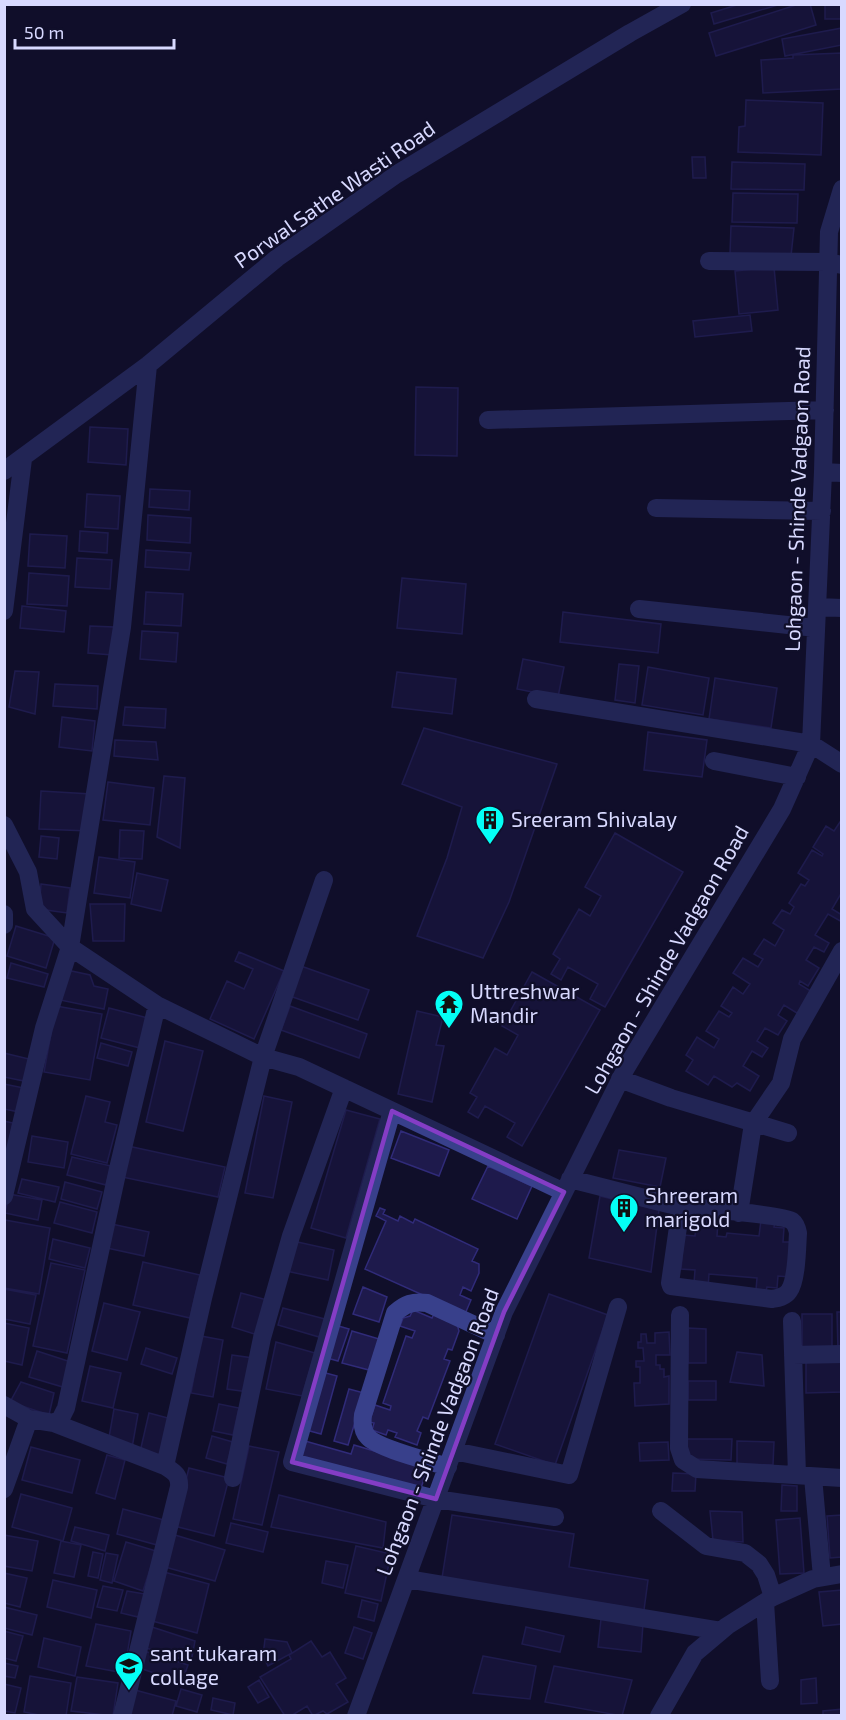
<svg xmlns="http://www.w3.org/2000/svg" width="846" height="1720" viewBox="0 0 846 1720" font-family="'Exo 2',sans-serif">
<rect width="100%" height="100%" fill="#100f2a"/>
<path fill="#1e1a4c" stroke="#302b79" stroke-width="1.5" d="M740,4H781L714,24L711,13Z
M799,4H810L816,25L716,56L709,33Z
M825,4H842V19H825Z
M842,28V45L785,56L782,39Z
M842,53V89L763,93L761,60L793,58V55Z
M746,100L823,103L821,155L738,152L739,127L745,126Z
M692,157H705L706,178H693Z
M732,162L805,164L804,190L731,189Z
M733,193L798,194L797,223L732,222Z
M731,226L794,228L791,256L730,254Z
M774,267L778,310L739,314L735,271Z
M750,315L752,331L695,337L693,321Z
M416,387L458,388L457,456L415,455Z
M90,427L128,429L126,465L88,462Z
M150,489L190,491L189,510L149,507Z
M87,494L120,496L118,529L85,527Z
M148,515L191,518L190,543L147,540Z
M80,531L108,533L107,553L79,551Z
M30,534L67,536L65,568L28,566Z
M146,550L191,553L189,570L145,567Z
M77,558L112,560L110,589L75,587Z
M29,573L69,576L67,606L27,604Z
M402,578L466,584L462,634L397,628Z
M146,592L183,594L181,626L144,624Z
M22,606L66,611L64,632L20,628Z
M563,612L661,624L658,653L560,642Z
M90,626L114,627L112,655L88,653Z
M142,631L178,633L176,662L140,659Z
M523,659L564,667L558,697L517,689Z
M619,664L639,666L635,703L615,700Z
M648,667L709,678L703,715L642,705Z
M15,671L39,672L35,714L9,707Z
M397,672L456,679L452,714L392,707Z
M715,678L777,688L771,728L709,719Z
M55,684L98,686L97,709L53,706Z
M125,707L166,709L165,728L123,725Z
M62,717L95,721L92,751L59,747Z
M424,728L557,764L509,902L483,958L417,936L447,858L462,807L402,784Z
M648,732L707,740L702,777L644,770Z
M115,740L156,742L158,760L114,756Z
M164,776L185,778L180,848L157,837Z
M108,782L154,788L150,825L103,820Z
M41,791L91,794L89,831L39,829Z
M842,819V892L832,909L842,915V922L828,914L815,935L829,943L824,952L814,947L806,960L819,968L808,986L800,981L799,984L814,993L800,1015L784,1005L778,1015L787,1021L778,1035L765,1028L757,1041L768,1048L762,1057L752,1051L743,1066L759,1076L750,1091L737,1083L732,1087L714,1076L708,1085L686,1071L693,1060L686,1055L697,1037L714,1048L719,1039L706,1031L719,1011L729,1017L732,1013L721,1006L733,987L743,994L750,984L733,973L743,958L758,967L763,959L754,954L764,939L775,946L784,930L773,923L782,910L790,914L794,907L789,903L801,884L805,886L809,880L798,873L812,850L822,856L823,854L813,847L826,826L834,831Z
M120,830L144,831L142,859L119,858Z
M615,833L683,872L605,1007L590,999L598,984L568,967L561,980L551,974L560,959L553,954L579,909L590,916L601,896L585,887Z
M41,836L59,838L57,859L39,857Z
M99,857L135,862L130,898L94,893Z
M137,873L168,880L161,911L131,904Z
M41,884L70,888L67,913L39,909Z
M90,904H125L124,941H93Z
M16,926L55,938L46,968L7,956Z
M239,952L284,971L254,1039L210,1019L227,981L244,989L253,969L235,961Z
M11,963L48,974L44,987L7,978Z
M298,965L369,990L358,1020L287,995Z
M67,970L90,975L94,986L108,989L104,1009L60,1000Z
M532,972L600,1010L522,1146L507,1137L515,1123L485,1106L478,1118L468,1112L477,1097L470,1093L495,1048L507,1055L518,1035L502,1026Z
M56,1006L102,1014L90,1080L44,1072Z
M290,1006L367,1034L359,1058L281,1030Z
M109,1008L148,1018L140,1048L101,1038Z
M417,1011L443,1017L436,1045L444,1046L432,1102L398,1094Z
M165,1041L203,1051L183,1131L146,1122Z
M101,1043L132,1052L128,1066L97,1058Z
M4,1053L29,1059L24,1081L4,1077Z
M4,1084L24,1088L19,1112L4,1109Z
M86,1096L110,1102L105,1122L117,1125L107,1163L71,1154Z
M264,1096L292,1102L273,1198L245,1193Z
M346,1110L380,1119L346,1238L311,1228Z
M4,1121L13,1123L7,1152H4Z
M401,1131L449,1150L439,1176L391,1158Z
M32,1136L68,1142L64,1168L28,1162Z
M128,1146L225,1167L218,1197L122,1177Z
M619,1150L666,1158L660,1187L613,1178Z
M72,1157L111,1166L106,1185L67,1175Z
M488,1166L532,1186L517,1219L472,1199Z
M22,1179L59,1187L55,1202L18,1193Z
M65,1182L102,1192L97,1209L61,1199Z
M9,1194L42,1200L38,1220L5,1213Z
M600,1196L659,1210L651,1272L589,1258Z
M60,1202L97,1212L92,1233L54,1223Z
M380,1208L385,1210L383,1214L398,1221L400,1216L413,1223L415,1219L478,1249L472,1261L479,1264V1273L471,1291L463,1287L460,1295L471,1300L465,1314L365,1269L386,1221L376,1216Z
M5,1220L50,1228L39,1294L4,1288Z
M761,1220L775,1222L774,1227L784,1228L783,1242H792L790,1277L778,1276L777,1288L767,1287L766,1291L756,1290L757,1278L709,1274L708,1289L694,1283L695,1270L681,1269L684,1235L695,1236L696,1224L707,1225V1221L718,1222L717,1236L726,1237L727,1233L759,1236Z
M107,1223L149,1232L144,1256L102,1247Z
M53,1239L90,1248L85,1268L49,1259Z
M293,1241L334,1250L328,1280L286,1271Z
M143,1262L200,1275L190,1318L133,1305Z
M51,1263L85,1270L67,1353L33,1346Z
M363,1287L387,1297L379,1322L353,1314Z
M4,1289L36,1295L30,1324L4,1319Z
M241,1293L271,1301L261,1336L232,1327Z
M549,1294L608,1315L555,1465L495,1444Z
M104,1303L140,1312L127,1360L92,1351Z
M283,1308L325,1319L319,1337L278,1325Z
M413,1310L432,1318L434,1314L457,1324L459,1331L452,1350L448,1349L444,1359L450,1361L428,1419L423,1417L417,1431L421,1433L417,1445L395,1437L397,1433L388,1430L386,1435L372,1430L374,1423L369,1422L375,1405L390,1410L391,1406L383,1403L406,1336L412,1338L415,1331L400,1326L403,1318L410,1316Z
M837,1312H842V1351H838Z
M802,1314H832V1347H802Z
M4,1323L29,1328L22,1365L4,1361Z
M335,1325L349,1329L338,1361L327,1358Z
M688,1328L706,1329V1363H688Z
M352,1331L379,1339L369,1370L342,1363Z
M669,1332L670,1355H656V1365H660V1369H664V1377L669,1376V1404L635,1406L634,1383H640V1367H636V1361H644L643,1348H638V1342H641V1334H646L647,1343H655V1333Z
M201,1336L223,1340L213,1397L191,1393Z
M276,1342L315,1353L302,1396L266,1389Z
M146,1348L177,1358L172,1374L141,1364Z
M37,1351L74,1363L66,1388L29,1377Z
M737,1352L762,1355L764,1386L730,1382Z
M232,1355L253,1358L248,1392L227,1389Z
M842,1357V1392L806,1393V1358Z
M90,1366L121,1373L113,1408L82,1401Z
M322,1372L337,1376L321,1434L306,1430Z
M688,1381H716V1400H688Z
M21,1382L54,1393L49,1415L10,1402Z
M349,1389L364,1393L348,1445L334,1441Z
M219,1404L239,1408L233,1435L213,1431Z
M114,1409L138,1414L132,1448L108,1443Z
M149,1413L168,1418L160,1456L140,1452Z
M212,1436L233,1442L227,1464L206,1458Z
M684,1439H732L731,1460L684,1459Z
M305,1441L351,1454L354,1445L428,1467L419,1494L301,1459Z
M737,1441L774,1442L773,1465L737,1464Z
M668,1442L669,1460L640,1461L639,1443Z
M249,1446L279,1452L262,1525L233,1519Z
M31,1447L80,1460L72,1493L22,1480Z
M107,1455L125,1460L115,1499L96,1493Z
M189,1468L229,1478L214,1536L174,1526Z
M673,1473L696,1474L695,1491H672Z
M782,1485L797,1486V1511H781Z
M21,1494L72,1508L63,1541L12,1527Z
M279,1495L386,1522L383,1548L271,1527Z
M123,1509L164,1520L157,1545L117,1534Z
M710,1511L742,1512L743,1542L713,1540Z
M452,1515L574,1534L569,1567L648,1580L644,1610L442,1578Z
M842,1515V1557L830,1558L827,1516Z
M800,1518L804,1573L780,1574L776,1520Z
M231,1523L268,1532L263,1552L226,1543Z
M75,1527L109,1535L105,1551L71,1541Z
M4,1535L38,1541L32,1571L4,1566Z
M175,1535L225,1550L215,1581L165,1567Z
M61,1541L81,1545L74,1577L54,1573Z
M126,1542L156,1551L143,1591L114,1581Z
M356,1546L391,1554L381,1601L345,1593Z
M93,1552L103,1554L98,1578L88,1576Z
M106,1553L118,1555L112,1583L100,1580Z
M326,1561L348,1565L343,1588L322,1583Z
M164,1572L209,1584L197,1633L152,1621Z
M4,1573L27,1578L20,1607L4,1603Z
M53,1580L97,1590L91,1618L47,1607Z
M103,1586L123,1590L117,1611L97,1607Z
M842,1590V1624L823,1626L819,1592Z
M127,1591L145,1594L138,1617L121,1613Z
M362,1600L378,1604L374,1621L358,1617Z
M4,1607L37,1615L32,1635L4,1628Z
M601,1619L643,1624L641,1652L598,1647Z
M96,1624L131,1631L124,1673L86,1666Z
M152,1627L195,1641L191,1662L146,1648Z
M354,1627L372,1633L363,1659L345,1653Z
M526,1627L564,1636L560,1652L522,1644Z
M4,1631L23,1636L16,1661L4,1658Z
M44,1638L81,1647L75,1676L38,1667Z
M265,1639L287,1642L292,1653L268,1666L263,1656Z
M311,1641L322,1657L330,1652L346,1678L336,1684L348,1702L327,1714L323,1711L313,1716L307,1706L291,1716H285L260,1677L291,1659L289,1655Z
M144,1651L188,1665L182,1682L139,1668Z
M483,1656L536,1666L530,1699L473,1693Z
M4,1663L18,1666L15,1678L4,1676Z
M554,1666L632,1680L622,1716L545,1702Z
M30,1676L71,1683L66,1716H44L24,1712Z
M77,1677L118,1683L113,1716L71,1711Z
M816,1678L817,1703L801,1704V1680Z
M259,1680L269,1697L258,1703L248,1687Z
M4,1684L21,1688L15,1713L4,1711Z
M181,1689L202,1695L197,1712L176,1706Z
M135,1690L176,1701L172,1716H128Z
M213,1698L235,1703L233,1715L211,1710Z
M842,1709V1716H823V1711Z"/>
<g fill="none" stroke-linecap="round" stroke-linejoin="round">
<path stroke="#38408b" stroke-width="18" d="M709,261L828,262L842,265
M488,420L825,410
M4,471L148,365L277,258L397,174L630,33L682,4
M823,472L842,473
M656,508L822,511
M817,607L842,608
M639,609L816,628
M4,611L23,459
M536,699L811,744L842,764
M714,761L797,777
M4,825L28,872L35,909L70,947L157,1005L263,1057L299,1067L564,1192
M4,914V925
M620,1079L671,1098L788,1133
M392,1111L292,1462L436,1499L555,1517
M570,1179L672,1205L681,1206C697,1208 784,1215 792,1221C796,1224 797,1228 798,1233C797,1247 797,1280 789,1291C785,1297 778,1298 772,1299L671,1286L670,1283L681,1206
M4,1196L44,1028L70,947L122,627L148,365
M739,1213L753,1124L781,1083L792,1039L842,951
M680,1315L679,1448L683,1460L697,1469L842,1478
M792,1321L797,1475
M793,1355L842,1354
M4,1405L29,1419L4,1489
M29,1419L54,1423L61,1418L66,1408L118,1169L157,1005
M54,1423L165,1466
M454,1451L569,1475L618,1307
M448,1467C430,1461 379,1449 368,1437C362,1431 362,1423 363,1415L395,1313C405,1304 413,1301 427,1303L496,1335
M813,1477L822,1577
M233,1478L262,1338L291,1236L344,1088
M661,1511L706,1546L745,1553L759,1564L766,1575L773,1597
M407,1579L721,1631
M765,1602L770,1681
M122,1716L179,1487C180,1475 174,1472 165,1466L203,1298L263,1057L324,880
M356,1716L504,1312L626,1068L782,809L811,744L823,472L829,232L842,189
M659,1716L695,1653L727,1626L773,1597L813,1579L842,1574"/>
</g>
<path d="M0 0H846V1720H0ZM392,1111L564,1192L504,1312L436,1499L292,1462Z" fill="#100f2a" fill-opacity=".55" fill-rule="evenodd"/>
<path fill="none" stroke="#843dc5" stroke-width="4.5" stroke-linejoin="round" d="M392,1111L564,1192L504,1312L436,1499L292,1462Z"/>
<defs>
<g id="building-pin" transform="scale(1.5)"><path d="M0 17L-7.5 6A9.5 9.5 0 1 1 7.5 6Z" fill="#04fff6" stroke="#100f2a"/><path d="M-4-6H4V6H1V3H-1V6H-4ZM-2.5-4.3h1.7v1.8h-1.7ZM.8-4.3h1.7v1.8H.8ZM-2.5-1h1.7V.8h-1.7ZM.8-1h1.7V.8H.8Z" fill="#111"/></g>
<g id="temple-pin" transform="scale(1.5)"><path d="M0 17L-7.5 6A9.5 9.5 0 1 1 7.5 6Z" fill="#04fff6" stroke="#100f2a"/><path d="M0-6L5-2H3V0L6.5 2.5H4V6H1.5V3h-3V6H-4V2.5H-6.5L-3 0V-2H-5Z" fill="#111"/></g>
<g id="university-pin" transform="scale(1.5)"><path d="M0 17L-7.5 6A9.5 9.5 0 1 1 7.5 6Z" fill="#04fff6" stroke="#100f2a"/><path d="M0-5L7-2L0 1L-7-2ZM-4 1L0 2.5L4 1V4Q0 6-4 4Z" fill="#111"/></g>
</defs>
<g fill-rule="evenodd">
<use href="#building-pin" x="490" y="820"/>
<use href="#temple-pin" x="449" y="1004"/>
<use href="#building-pin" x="624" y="1208"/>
<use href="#university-pin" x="129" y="1666"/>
</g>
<g text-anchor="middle" stroke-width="4.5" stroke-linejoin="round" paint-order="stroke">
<g font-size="21" fill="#d8d9ff" stroke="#100f2a">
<text transform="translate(335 195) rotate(-35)" y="7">Porwal Sathe Wasti Road</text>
<text transform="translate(798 499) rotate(-88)" y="7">Lohgaon - Shinde Vadgaon Road</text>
<text transform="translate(667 960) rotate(-60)" y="7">Lohgaon - Shinde Vadgaon Road</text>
<text transform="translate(438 1432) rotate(-69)" y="7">Lohgaon - Shinde Vadgaon Road</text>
</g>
<g font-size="21" fill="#d8d9ff" stroke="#100f2a" text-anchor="start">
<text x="511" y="827">Sreeram Shivalay</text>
<text x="470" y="999">Uttreshwar<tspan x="470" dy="24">Mandir</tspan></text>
<text x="645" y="1203">Shreeram<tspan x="645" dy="24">marigold</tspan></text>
<text x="150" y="1661">sant tukaram<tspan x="150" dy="24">collage</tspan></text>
</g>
</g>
<rect width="846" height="1720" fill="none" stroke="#d8d9ff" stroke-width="12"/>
<path d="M15 39v9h159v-9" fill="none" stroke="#d8d9ff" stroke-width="3"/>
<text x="24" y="39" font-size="18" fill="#d8d9ff" stroke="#100f2a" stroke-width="4.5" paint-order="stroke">50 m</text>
</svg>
